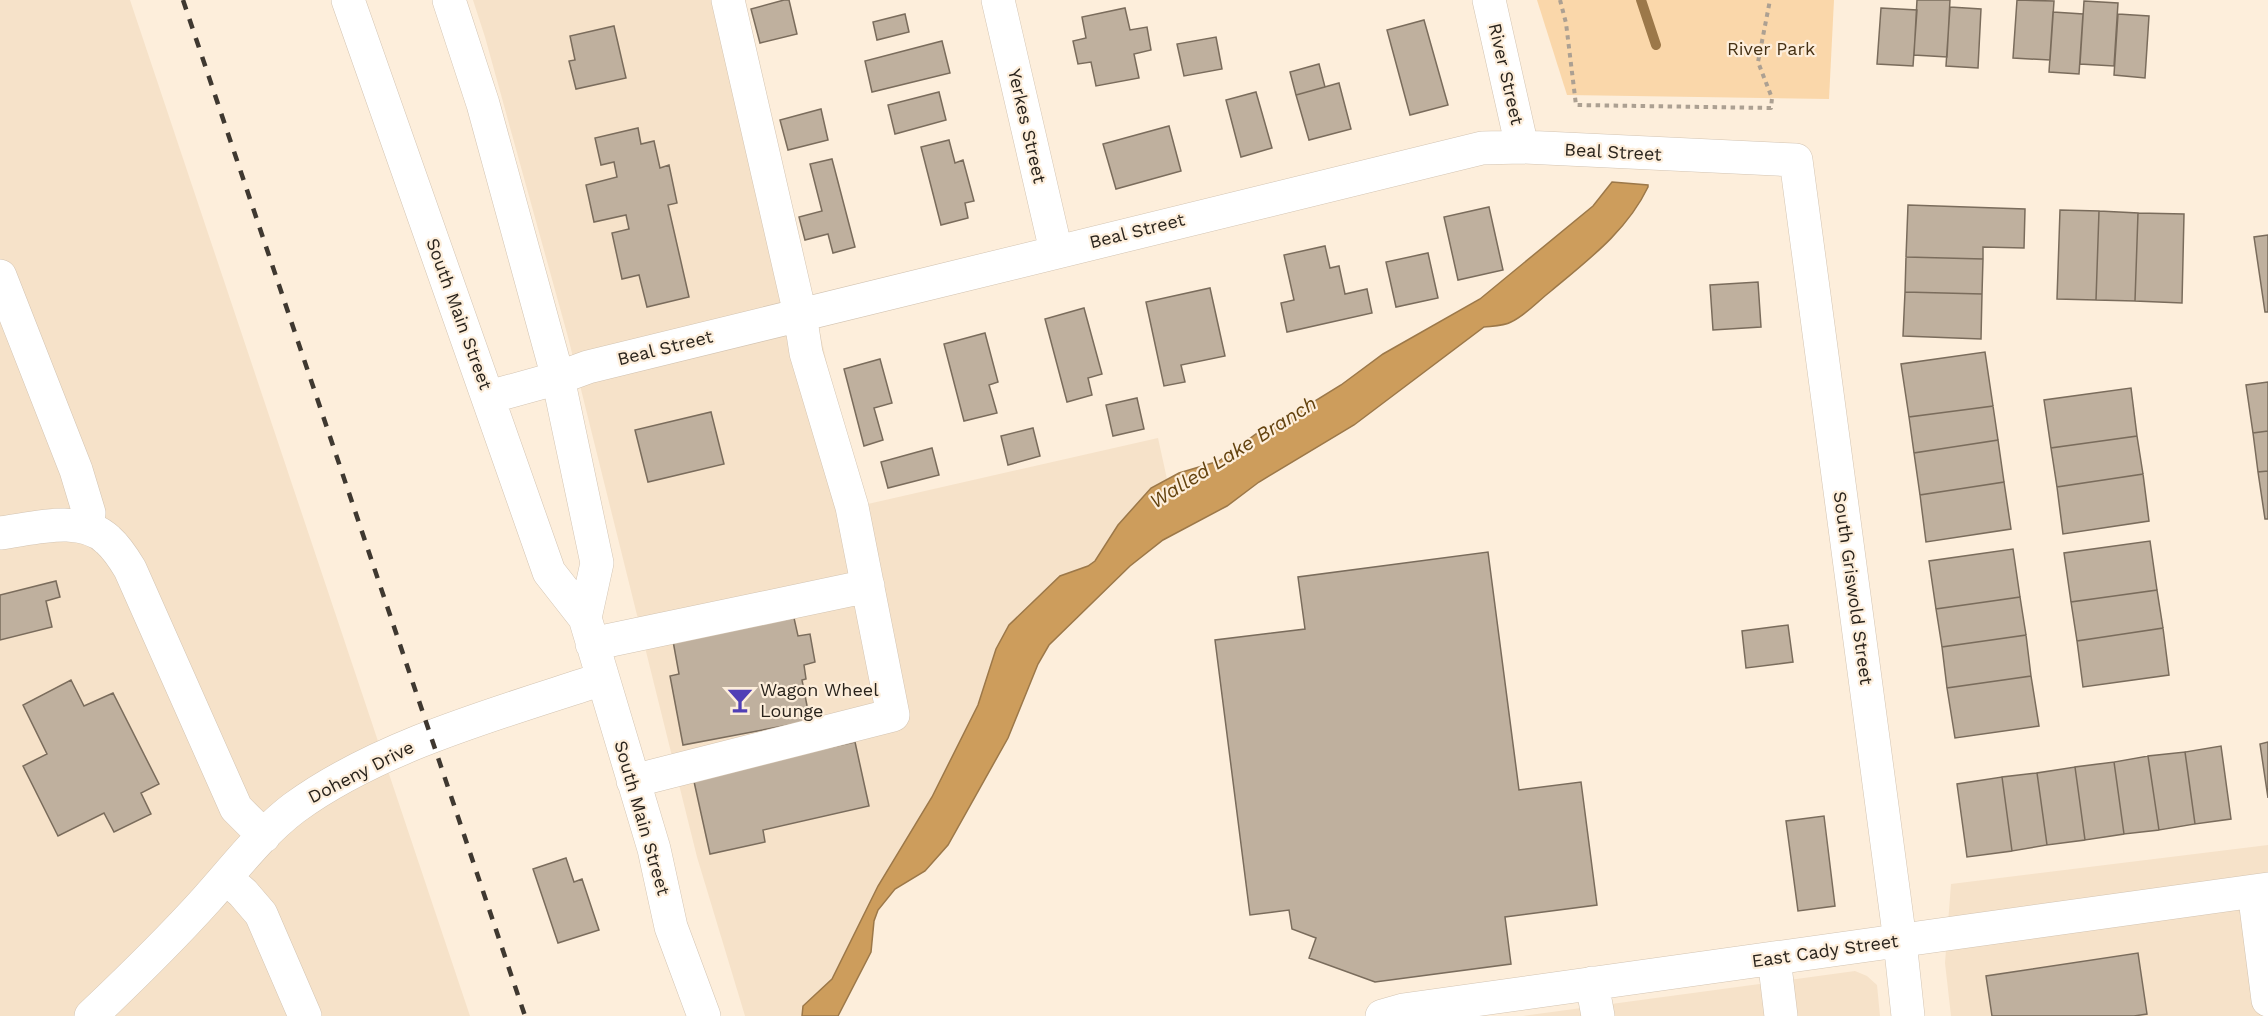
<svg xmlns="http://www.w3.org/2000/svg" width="2268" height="1016" viewBox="0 0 2268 1016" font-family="'Work Sans',sans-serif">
<rect width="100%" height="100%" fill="#fdeedb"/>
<path fill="#f6e2c9" d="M0,0H130L470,1016H0Z
M473,0H722L811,293L859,506L1158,438L1167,479L1151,488L1118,525L1095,561L1088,566L1060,576L996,649L978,705L932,797L878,886L832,979L803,1006L802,1016H745L697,857L568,337L485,37Z
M2268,845V1016H1951L1945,963L1951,884Z
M1855,971L1867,976L1877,985L1880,1016H1523Z"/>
<path fill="#fad7aa" d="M1537,0H1834L1829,99L1567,95Z"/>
<path fill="#cd9d5c" stroke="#9c7849" stroke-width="1.5" d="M1612,182L1648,185V187C1627,231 1588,260 1551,291C1538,301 1526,315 1511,322C1504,326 1492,326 1484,327L1354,425L1259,482L1227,506L1163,540L1130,566L1049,645L1038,664L1008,738L948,845L925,871L895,889L878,910L874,921L871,952L838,1016H802L803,1006L832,979L878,886L932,797L978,705L996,649L1009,625L1060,576L1088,566L1095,561L1118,525L1151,488L1179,473L1219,461L1256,434L1294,414L1341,385L1383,354L1480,299L1593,206Z"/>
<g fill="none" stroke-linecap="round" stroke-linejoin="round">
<path stroke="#9c7849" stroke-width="10" d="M1641,0L1656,45"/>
</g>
<path fill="#bfb09e" stroke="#7a6c5c" stroke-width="1.5" d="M784,0H789L797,34L760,43L751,9Z
M1917,0H1950L1947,57L1914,55Z
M2017,0L2054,1L2050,60L2013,58Z
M2084,1L2118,3L2114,66L2080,64Z
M1950,7L1981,9L1978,68L1946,66Z
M1125,8L1130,30L1147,27L1151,50L1134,54L1139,78L1096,86L1091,62L1078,64L1073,41L1086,38L1082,17Z
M1881,8L1917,10L1913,66L1877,64Z
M2053,12L2083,14L2079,74L2049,72Z
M905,14L909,32L877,40L873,22Z
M2118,14L2149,16L2145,78L2114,75Z
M1424,20L1448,105L1410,115L1387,30Z
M614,26L626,78L576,89L569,61L575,60L570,36Z
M1216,37L1222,69L1184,76L1177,44Z
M942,41L950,73L872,92L865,61Z
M1319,64L1325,87L1296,95L1290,72Z
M1339,83L1351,129L1309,140L1296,95Z
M939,92L946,120L895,134L888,105Z
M1256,92L1272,148L1241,157L1226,100Z
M821,109L828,140L788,150L780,120Z
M1169,126L1181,171L1116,189L1103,144Z
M638,128L641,144L654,141L660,168L669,165L677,203L668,205L689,297L647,307L639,275L622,279L612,233L629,229L626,215L594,222L586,185L617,177L614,162L601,165L595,138Z
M949,140L955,163L963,160L974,201L965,203L968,218L941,225L921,147Z
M832,159L855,247L833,253L828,234L805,240L799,217L822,211L810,164Z
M1908,205L2025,209L2024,248L1983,247V259L1906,257Z
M1489,207L1503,270L1458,280L1444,217Z
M2060,210L2099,211L2096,300L2057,299Z
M2099,211L2138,213L2135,301L2096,300Z
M2138,213L2184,214L2182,303L2135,301Z
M2268,235V312H2265L2254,237Z
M1325,246L1330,268L1339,266L1345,294L1367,289L1372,313L1287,332L1281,303L1294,300L1284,255Z
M1428,253L1438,298L1396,307L1386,262Z
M1906,257L1983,259L1982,294L1905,292Z
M1758,282L1761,327L1713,330L1710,285Z
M1210,288L1225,356L1181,365L1185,382L1164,386L1146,302Z
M1905,292L1982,294L1981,339L1903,336Z
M1084,308L1102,374L1088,378L1092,395L1067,402L1045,319Z
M985,333L998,382L989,385L997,413L964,421L944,344Z
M1985,352L1993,406L1909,417L1901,364Z
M880,359L892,403L874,408L883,440L864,446L844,369Z
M2268,382V431L2253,433L2246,385Z
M2131,388L2137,436L2051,448L2044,400Z
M1137,398L1144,429L1113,436L1106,405Z
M1993,406L1998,440L1914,453L1909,417Z
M711,412L724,464L648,482L635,430Z
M1033,428L1040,456L1008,465L1001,436Z
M2268,431V471L2258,472L2253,433Z
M2137,436L2143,474L2057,487L2051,448Z
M1998,440L2004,482L1920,495L1914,453Z
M932,448L939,475L888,488L881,462Z
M2268,471V519H2265L2258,472Z
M2143,474L2149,521L2063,534L2057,487Z
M2004,482L2011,529L1926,542L1920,495Z
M2150,541L2157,590L2071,602L2064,553Z
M2013,549L2020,597L1936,609L1929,561Z
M1488,552L1519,790L1581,782L1597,905L1505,917L1511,964L1375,982L1309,958L1316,938L1292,929L1289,910L1250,915L1215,640L1305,629L1298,577Z
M56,581L60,597L46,601L52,627L0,640V595Z
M2157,590L2163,628L2077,641L2071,602Z
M2020,597L2026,635L1942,647L1936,609Z
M794,618L798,636L810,634L815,662L804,665L806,679L802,680L810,721L683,745L670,676L679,674L673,641Z
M1788,625L1793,662L1746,668L1742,631Z
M2163,628L2169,675L2083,687L2077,641Z
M2026,635L2031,676L1947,688L1942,647Z
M2031,676L2039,726L1955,738L1947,688Z
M71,680L84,706L113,693L159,784L141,793L151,814L114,832L104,813L58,836L23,766L47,754L23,705Z
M855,742L869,806L763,830L765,842L710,854L693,777Z
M2268,742V798L2260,744Z
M2221,746L2231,819L2195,824L2185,752Z
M2185,752L2195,824L2159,830L2148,756Z
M2148,756L2159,830L2124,834L2114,762Z
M2114,762L2124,834L2085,840L2075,767Z
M2075,767L2085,840L2047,845L2037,773Z
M2037,773L2047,845L2012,851L2002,777Z
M2002,777L2012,851L1967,857L1957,784Z
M1824,816L1835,906L1798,911L1786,821Z
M566,858L574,882L582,879L599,930L558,943L533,869Z
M2138,953L2147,1014L2134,1016H1992L1986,976Z"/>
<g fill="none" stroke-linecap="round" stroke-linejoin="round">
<g stroke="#d3c4b2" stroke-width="34">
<path id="minor" d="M348,0L549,572L585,618L654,849L671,927L704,1016
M449,0L483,104L558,378L597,563L585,618
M998,0L1056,251
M1489,0L1522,147
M0,276L76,470L89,513L87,528
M489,397L558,378L588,367L1482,148L1522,147L1796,160L1900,941L1908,1016
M0,533C33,529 81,514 108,540C117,548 124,559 130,569L236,808L264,836
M592,644L868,586
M633,781L893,715L852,507L806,353L800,314L728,0
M226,878L243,893L261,914L305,1016
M2254,891L2268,1000
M1774,958L1781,1016
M1592,983L1598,1016
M91,1016C131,978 170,940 206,900C234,869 261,833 294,808C380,745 502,712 602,679
M1382,1016L1403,1010L2268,889"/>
</g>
<path stroke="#aca092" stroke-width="4" stroke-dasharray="4.5 4.5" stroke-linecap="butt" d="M1560,0L1566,23L1576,105L1771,108L1772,98L1758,62L1770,0"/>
<use href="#minor" stroke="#fff" stroke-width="33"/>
<path stroke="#3f3830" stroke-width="4.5" stroke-dasharray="10 10" stroke-linecap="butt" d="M183,0L525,1016"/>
</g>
<defs>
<g id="bar-bare" transform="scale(2.07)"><path d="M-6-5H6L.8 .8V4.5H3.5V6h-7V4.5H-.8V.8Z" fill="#503fb6" stroke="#fdeedb" stroke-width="2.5" paint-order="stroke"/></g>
</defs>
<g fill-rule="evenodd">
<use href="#bar-bare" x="740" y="700"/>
</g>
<g text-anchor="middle" stroke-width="4.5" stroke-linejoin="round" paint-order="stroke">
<g font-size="18" fill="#453013" stroke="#fdeedb">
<text x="1771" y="55">River Park</text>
</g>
<g font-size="18" fill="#29231c" stroke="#fdeedb">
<text transform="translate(1506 74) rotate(77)" y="6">River Street</text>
<text transform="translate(1027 126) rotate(77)" y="6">Yerkes Street</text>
<text transform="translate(1613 152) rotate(3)" y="6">Beal Street</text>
<text transform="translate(1137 231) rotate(-14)" y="6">Beal Street</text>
<text transform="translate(459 314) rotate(70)" y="6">South Main Street</text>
<text transform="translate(665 348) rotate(-14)" y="6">Beal Street</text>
<text transform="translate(1853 588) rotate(82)" y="6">South Griswold Street</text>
<text transform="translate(361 772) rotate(-27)" y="6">Doheny Drive</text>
<text transform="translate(642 818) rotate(74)" y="6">South Main Street</text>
<text transform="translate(1825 951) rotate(-8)" y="6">East Cady Street</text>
</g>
<g font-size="18" fill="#29231c" stroke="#fdeedb" text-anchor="start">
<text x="760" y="696">Wagon Wheel<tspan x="760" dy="21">Lounge</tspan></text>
</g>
<g font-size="20" font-style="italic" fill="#63420e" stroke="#fdeedb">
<text transform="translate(1233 452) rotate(-32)" y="7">Walled Lake Branch</text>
</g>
</g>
</svg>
